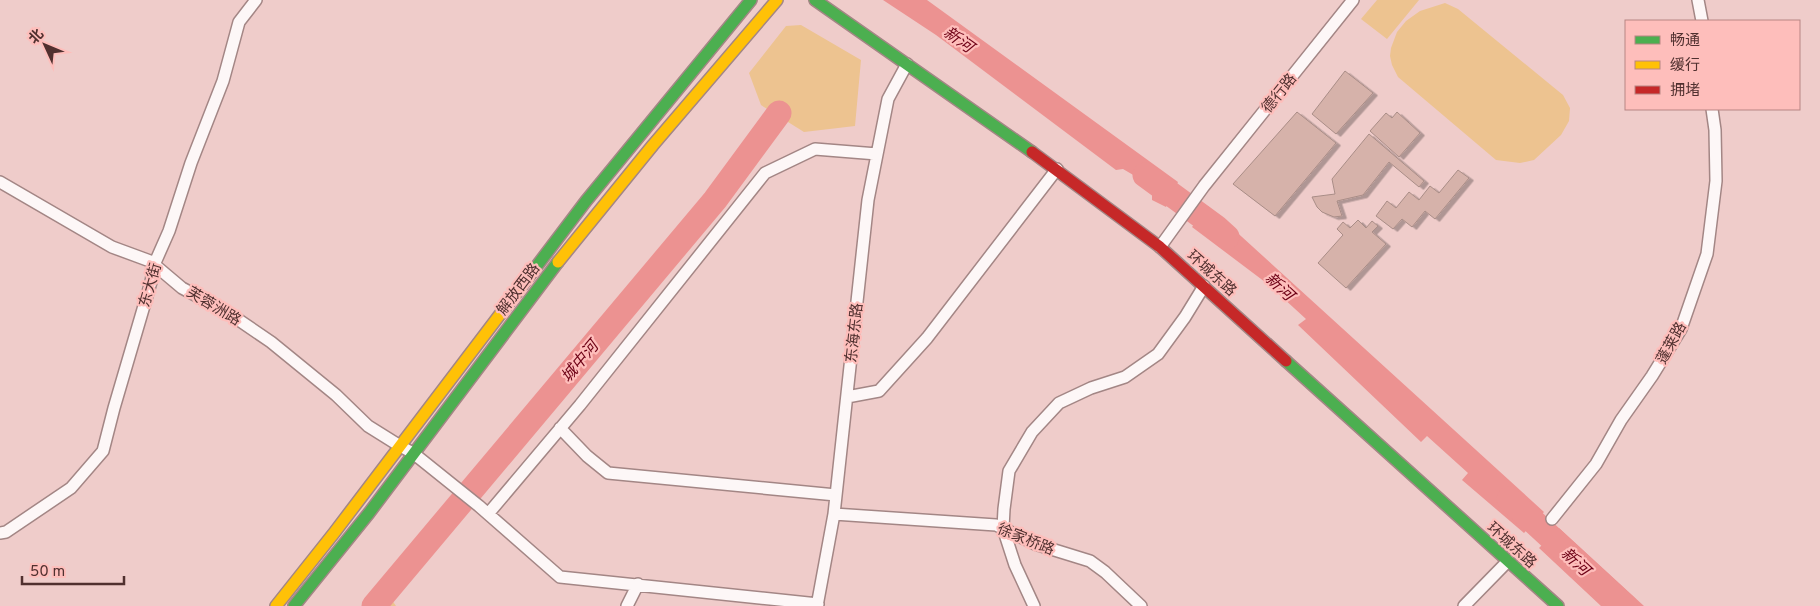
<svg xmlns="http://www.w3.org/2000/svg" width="1820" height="606" viewBox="0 0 1820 606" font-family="Overpass,'Noto Sans SC',sans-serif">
<defs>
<filter id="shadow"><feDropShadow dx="4.5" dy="2.5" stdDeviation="0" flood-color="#0004"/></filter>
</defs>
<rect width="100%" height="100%" fill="#efccca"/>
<path fill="#edc390" d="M1377,0H1419L1387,39L1361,19Z
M1445,3L1458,9L1563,95L1570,108L1569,121L1561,135L1534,160L1520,163L1496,160L1398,77L1392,65L1390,56L1391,48L1397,32L1406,21L1420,11Z
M801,25L861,60L855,126L804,132L761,105L749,73L786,26Z
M381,584L396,606H362Z"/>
<path fill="#ec9291" d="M883,0H927L1178,182L1166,207L1152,200V186L1123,169L1116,170L936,35Z
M1208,206L1544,512L1524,533L1462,480L1468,473L1427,436L1421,442L1298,325L1306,319L1269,285L1192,227Z
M1559,528L1644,606H1601L1539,548Z"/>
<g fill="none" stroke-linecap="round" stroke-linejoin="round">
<path stroke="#ec9291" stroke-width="25" d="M1145,175L1216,227L1227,237
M1509,499L1625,606
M374,606L715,200L779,113"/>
</g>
<path fill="#d6b2aa" stroke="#a98d87" filter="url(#shadow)" d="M1345,71L1373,93L1336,134L1312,114Z
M1297,112L1336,143L1275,216L1233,184Z
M1397,112L1420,133L1399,157L1370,131L1386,113L1392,118Z
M1369,134L1424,181L1419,187L1389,162L1363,195L1337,201L1342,216L1334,217L1322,212L1317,207L1312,197L1335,194L1332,179Z
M1458,170L1469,178L1435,219L1425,211L1412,227L1402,219L1393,229L1376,216L1387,201L1396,208L1409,192L1419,200L1430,186L1439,193Z
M1358,220L1366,228L1372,221L1378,226L1372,232L1386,244L1346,288L1318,263L1343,235L1337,229L1343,222L1350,228Z"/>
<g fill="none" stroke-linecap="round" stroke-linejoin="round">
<g stroke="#a38685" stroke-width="14">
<path id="street" d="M1698,0L1702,21
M0,182L112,247L150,261L182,288L227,312L271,342L336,395L368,426L400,446L413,453L479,506L560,577L818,604
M1160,247L1204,186L1353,0
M847,397L879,391L927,338L1057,169
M560,428L587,456L608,473L836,495
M488,514L580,405L765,173L815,149L877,154
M834,514L996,525L1035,544L1090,561L1105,572L1141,606
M1552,519L1596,464L1621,420L1652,376L1681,329L1707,254L1716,181L1715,130L1712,109
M0,533L6,532L71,488L103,451L114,408L151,282L154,265L169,231L191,163L223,81L239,22L256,0
M627,606L638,584
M817,606L834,514L868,200L888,99L907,64
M1034,606L1015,565L1003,528L1004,509L1009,471L1032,432L1059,403L1091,388L1125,377L1158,354L1185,317L1204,286
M1464,606L1508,561"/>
</g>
<g stroke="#a38685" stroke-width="14">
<path id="fast" d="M815,0L1032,152
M533,271L586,201L751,0
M1286,361L1558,606
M294,606L369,513L558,262"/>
</g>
<g stroke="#a38685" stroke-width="14">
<path id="slow" d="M558,262L653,145L777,0
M276,606L334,533L533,271"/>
</g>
<g stroke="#a38685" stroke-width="14">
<path id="jam" d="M1032,152L1160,247L1286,361"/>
</g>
<use href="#street" stroke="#fdf7f7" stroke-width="11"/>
<use href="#fast" stroke="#4caf50" stroke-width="11"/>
<use href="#slow" stroke="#ffc107" stroke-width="11"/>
<use href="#jam" stroke="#c62828" stroke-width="11"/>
</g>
<g text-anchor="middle" stroke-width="4.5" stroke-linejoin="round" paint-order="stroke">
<g font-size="15" fill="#50302f" stroke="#febebb">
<text transform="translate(1279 93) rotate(-51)" y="5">德行路</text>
<text transform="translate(1212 273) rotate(42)" y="5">环城东路</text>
<text transform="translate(150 285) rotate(-74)" y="5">东大街</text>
<text transform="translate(518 289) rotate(-53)" y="5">解放西路</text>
<text transform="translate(214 306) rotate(31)" y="5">芙蓉洲路</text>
<text transform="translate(854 333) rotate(-84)" y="5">东海东路</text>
<text transform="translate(1671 343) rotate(-61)" y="5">蓬莱路</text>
<text transform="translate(1026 539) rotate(22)" y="5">徐家桥路</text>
<text transform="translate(1512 545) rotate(42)" y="5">环城东路</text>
</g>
<g font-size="16" font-style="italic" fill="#6d0015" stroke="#febebb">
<text transform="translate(959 39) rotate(36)" y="6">新河</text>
<text transform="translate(1280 286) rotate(43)" y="6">新河</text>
<text transform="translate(579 361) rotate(-50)" y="6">城中河</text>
<text transform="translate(1576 561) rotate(43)" y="6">新河</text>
</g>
</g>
<rect x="1625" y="20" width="175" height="90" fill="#febebb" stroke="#b88583"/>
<rect x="1635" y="36" width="25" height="8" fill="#4caf50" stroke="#b88583"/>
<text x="1670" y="45" font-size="15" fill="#50302f">畅通</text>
<rect x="1635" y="61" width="25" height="8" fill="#ffc107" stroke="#b88583"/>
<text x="1670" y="70" font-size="15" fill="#50302f">缓行</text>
<rect x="1635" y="86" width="25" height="8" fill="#c62828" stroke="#b88583"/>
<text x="1670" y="95" font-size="15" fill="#50302f">拥堵</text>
<g transform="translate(45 45) rotate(314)" stroke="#febebb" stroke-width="4" paint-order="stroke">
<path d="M0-4L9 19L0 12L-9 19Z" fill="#50302f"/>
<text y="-8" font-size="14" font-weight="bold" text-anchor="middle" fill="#50302f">北</text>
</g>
<path d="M22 576v8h102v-8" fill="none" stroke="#50302f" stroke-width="2.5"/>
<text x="30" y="576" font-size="15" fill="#50302f" stroke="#febebb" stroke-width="4" paint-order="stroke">50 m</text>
</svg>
